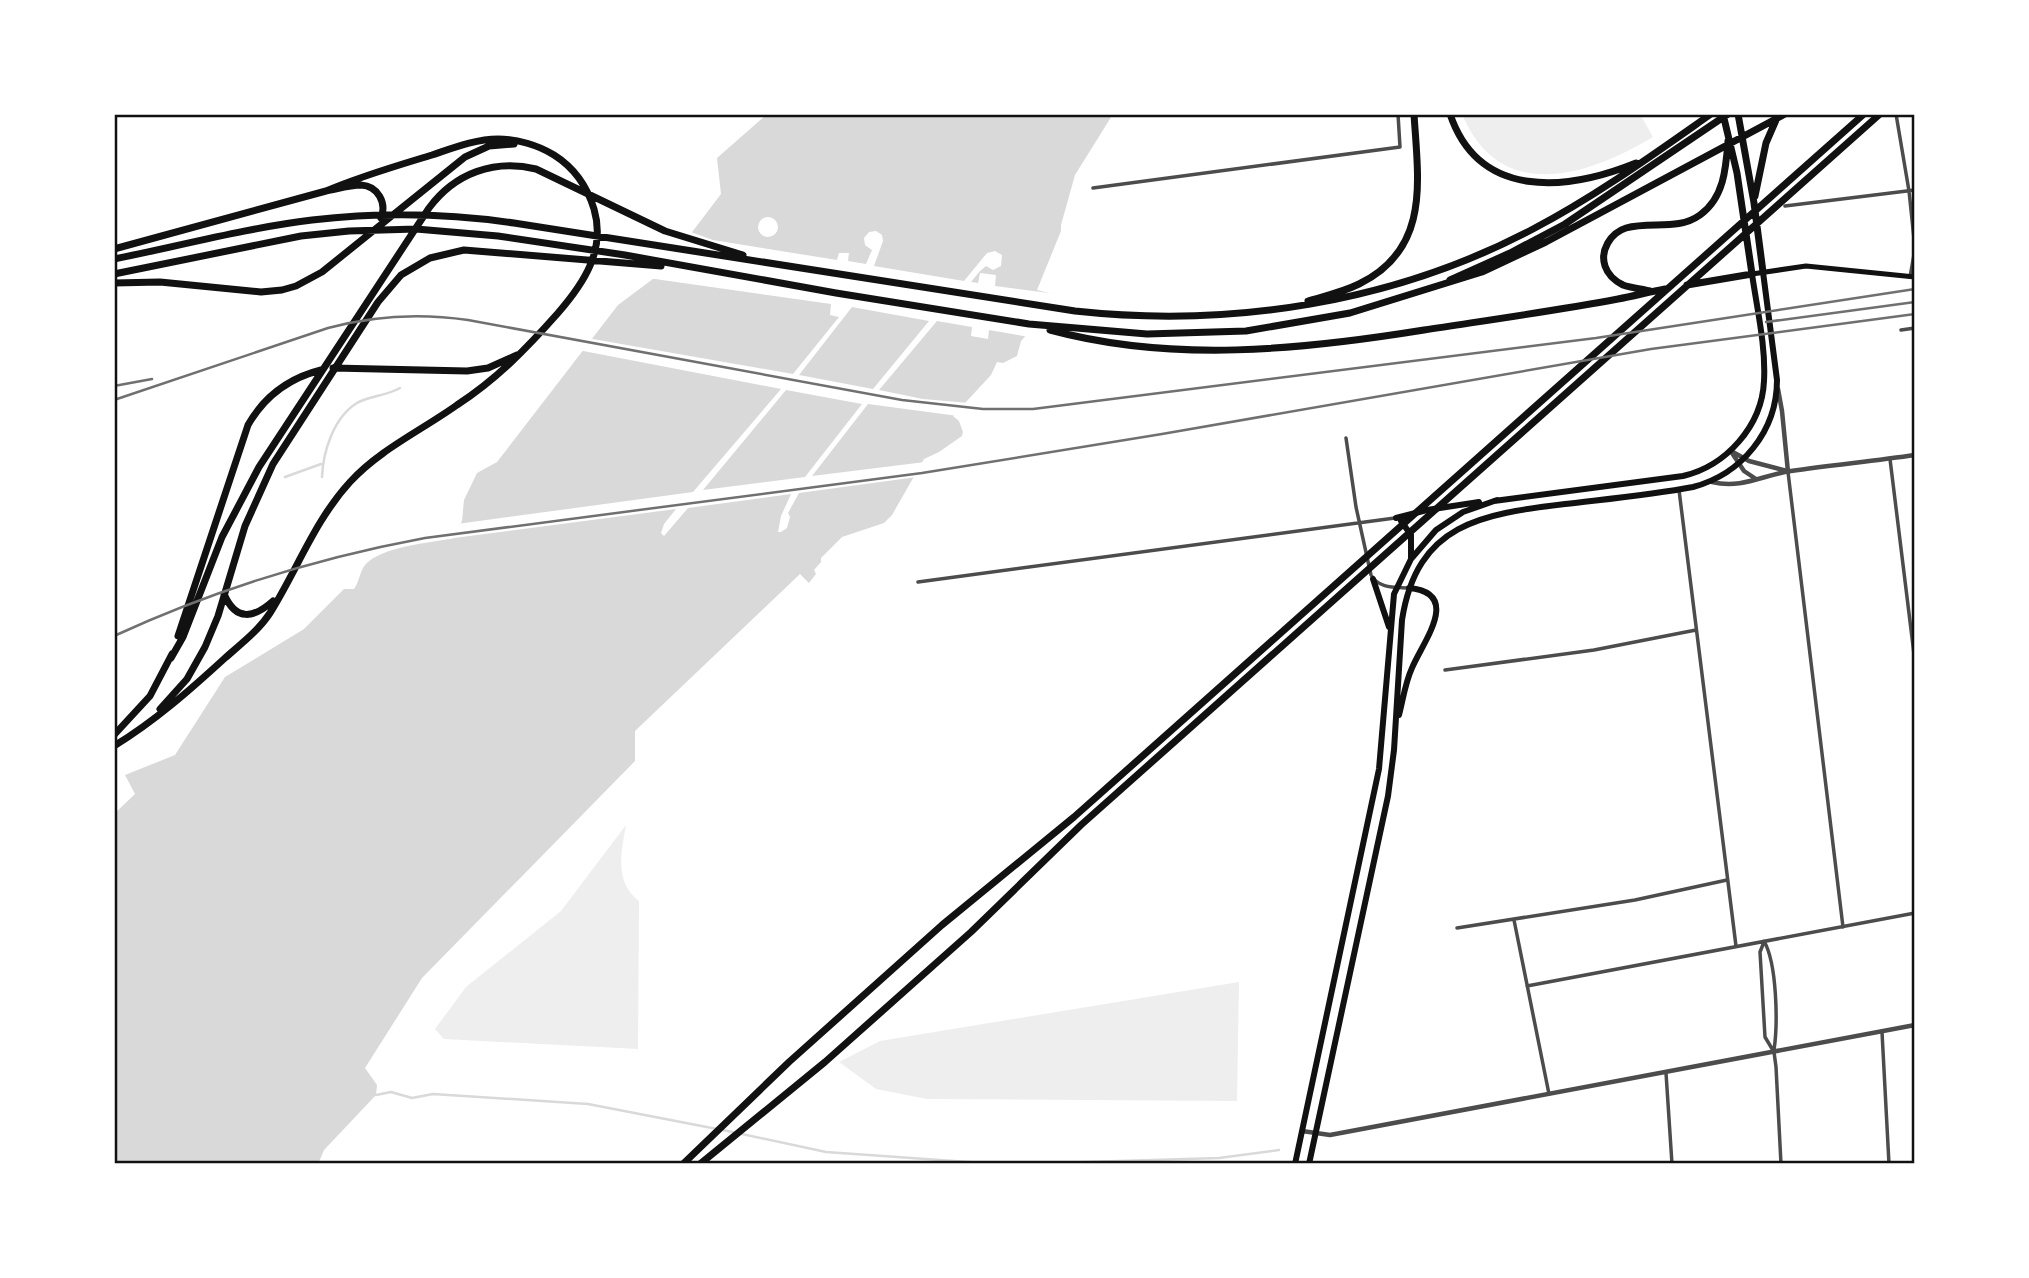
<svg xmlns="http://www.w3.org/2000/svg" width="2029" height="1278" viewBox="0 0 2029 1278" font-family="Lato,sans-serif">
<rect width="100%" height="100%" fill="#fff"/>
<path fill="#eee" d="M1462,114H1640L1653,137C1588,176 1500,205 1462,114Z
M626,825C621,852 614,882 639,901L638,1049L444,1039L435,1029L466,987L561,911Z
M1239,982L1237,1101L927,1099L876,1089L839,1062L880,1041Z"/>
<path fill="#d9d9d9" d="M767,114H1113L1075,175L1061,225V231L1037,290L1061,296L1021,341L1017,356L1003,363L997,362L991,375L953,416L959,421L963,432L962,436L939,452L924,459L892,515L884,523L842,537L821,558V562L814,570L816,574L809,583L800,574L635,731V761L422,978L365,1068L377,1085L376,1095L324,1150L318,1164H114V814L135,794L125,775L175,755L225,677L304,629L344,589H354C359,582 360,571 365,565C382,546 430,543 454,538L462,521L464,500L477,473L497,462L618,305L661,273L721,194L717,158Z"/>
<path fill="#fff" fill-rule="evenodd" d="M758 227a10 10 0 1 1 20 0a10 10 0 1 1-20 0Z
M688,231L713,240L837,260L839,253H849L848,261L866,264L872,250L865,245L864,238L869,232L876,231L882,235L883,241L874,266L964,281L987,253L995,251L1002,255L1001,266L993,270L986,266L980,271L971,282L978,283L980,273L996,275L995,286L1064,295L1029,337L989,330L988,339L971,336L972,327L937,321L879,390L923,399L969,403L958,416L868,404L812,476L925,462L917,477L799,493L788,513L790,517L787,528L781,532H778L781,516L791,494L688,508L664,536L661,533L664,524L676,509L423,542L377,552L387,548L452,535L457,524L693,492L781,389L578,350L587,338L793,374L839,317L830,315L831,304L648,278L659,270ZM852,307L929,321L873,389L799,375ZM786,390L862,404L805,477L703,490Z"/>
<g fill="none" stroke-linecap="round" stroke-linejoin="round">
<path stroke="#d9d9d9" stroke-width="2.5" d="M285,477L321,464
M322,477C323,451 334,417 357,403C369,396 386,396 400,388
M376,1095L391,1092L412,1098L433,1094L588,1104L717,1129
M723,1130L826,1152L997,1164
M1019,1164L1219,1158L1279,1150"/>
<path stroke="#4c4c4c" stroke-width="3.5" d="M1896,114L1909,191L1915,248
M1093,188L1400,147L1398,114
M1785,206L1915,190
M1910,277L1915,249
M1901,330L1915,328
M1346,438L1356,507L1371,575C1379,589 1395,587 1409,588
M1890,459L1915,662
M1788,472L1843,927
M1679,490L1736,946
M918,582L1395,518
M1445,670L1594,650L1696,630
M1514,920L1549,1094
M1457,928L1635,900L1727,880
M1764,941C1777,964 1778,1023 1774,1050
M1764,942L1760,952L1765,1037L1774,1052L1776,1067L1781,1164
M1527,986L1915,913
M1882,1032L1889,1164
M1666,1073L1672,1164"/>
<path stroke="#4c4c4c" stroke-width="4.5" d="M1778,389L1782,411L1788,472
M1731,451L1749,461L1787,471
M1732,453L1744,471L1756,479
M1712,482C1742,489 1763,475 1791,471C1833,465 1874,461 1915,455
M1302,1131L1330,1135L1915,1025"/>
<path stroke="#111" stroke-width="5" d="M1752,274L1806,266L1915,277"/>
<path stroke="#111" stroke-width="6" d="M1494,501L1683,476C1726,466 1762,426 1764,381C1766,346 1757,309 1752,274
M1396,518L1427,510L1479,502
M1401,521L1411,535V558
M1373,579L1389,627
M1399,715C1403,700 1405,683 1412,668C1422,643 1463,593 1409,588
M1295,1164L1379,769L1394,594L1411,559L1436,530L1463,512L1497,500
M1309,1164L1388,796L1394,750L1402,620C1417,523 1482,514 1565,504C1607,499 1651,495 1693,487C1742,474 1777,431 1777,380L1763,272"/>
<path stroke="#111" stroke-width="7" d="M1450,114C1479,200 1567,191 1636,163
M1738,114L1754,203L1763,272
M1755,196L1766,143L1776,120
M114,249L326,191C337,189 350,185 361,185C378,186 387,203 381,218
M114,259C179,246 246,228 312,220C380,212 447,213 514,223L1075,311C1231,328 1393,303 1533,229C1596,196 1654,154 1711,114
M114,274L301,236L349,231L416,229L498,236L625,255L836,293L1029,324L1147,334L1246,331L1350,313L1482,272L1546,242L1785,114
M1450,280L1510,253L1565,224L1728,114
M114,283L160,282L261,292L282,290L296,286L322,272L465,157L489,146L514,144
M1687,285L1752,274L1737,173L1723,114
M1650,291C1642,289 1631,288 1623,285C1615,281 1608,275 1605,266C1600,251 1610,233 1626,228C1651,221 1678,231 1700,215C1724,198 1726,168 1728,141
M1308,301C1325,296 1343,292 1359,284C1431,249 1418,180 1414,114
M1050,330C1172,363 1300,350 1424,330C1489,320 1554,311 1618,299C1634,296 1649,292 1665,289
M333,368L467,371L488,368L517,355
M224,594C236,622 254,618 273,601
M178,636L248,425C264,397 289,378 321,370
M171,658L183,637L222,537L259,467L429,208C455,173 494,159 536,169L665,231L743,255
M160,709L187,679L205,647L218,616L245,526L273,464L378,302L401,275L430,258L464,250L661,266
M114,735L150,696L172,654
M114,746C155,721 190,690 225,658C241,644 259,630 270,613C297,570 315,520 350,482C379,450 422,430 457,405C497,379 527,348 558,313C584,283 606,250 594,209C587,186 573,167 554,155C538,145 517,139 498,139C476,139 453,148 432,155C396,166 361,176 326,191
M683,1164L789,1062L942,925L1074,817L1864,114
M700,1164L825,1062L971,932L1081,825L1880,114"/>
<path stroke="#707070" stroke-width="2.5" d="M1766,322L1915,302
M114,386L152,379
M114,400L328,328C376,315 420,313 468,320L902,400L983,409H1033L1596,338L1915,289
M114,636C214,590 317,558 425,538L922,473L1162,434L1651,349L1915,314"/>
</g>
<rect width="2029" height="1278" fill="none" stroke="#ffffff" stroke-width="231"/>
<rect x="116" y="116" width="1797" height="1046" fill="none" stroke="#111" stroke-width="2.5"/>
</svg>
